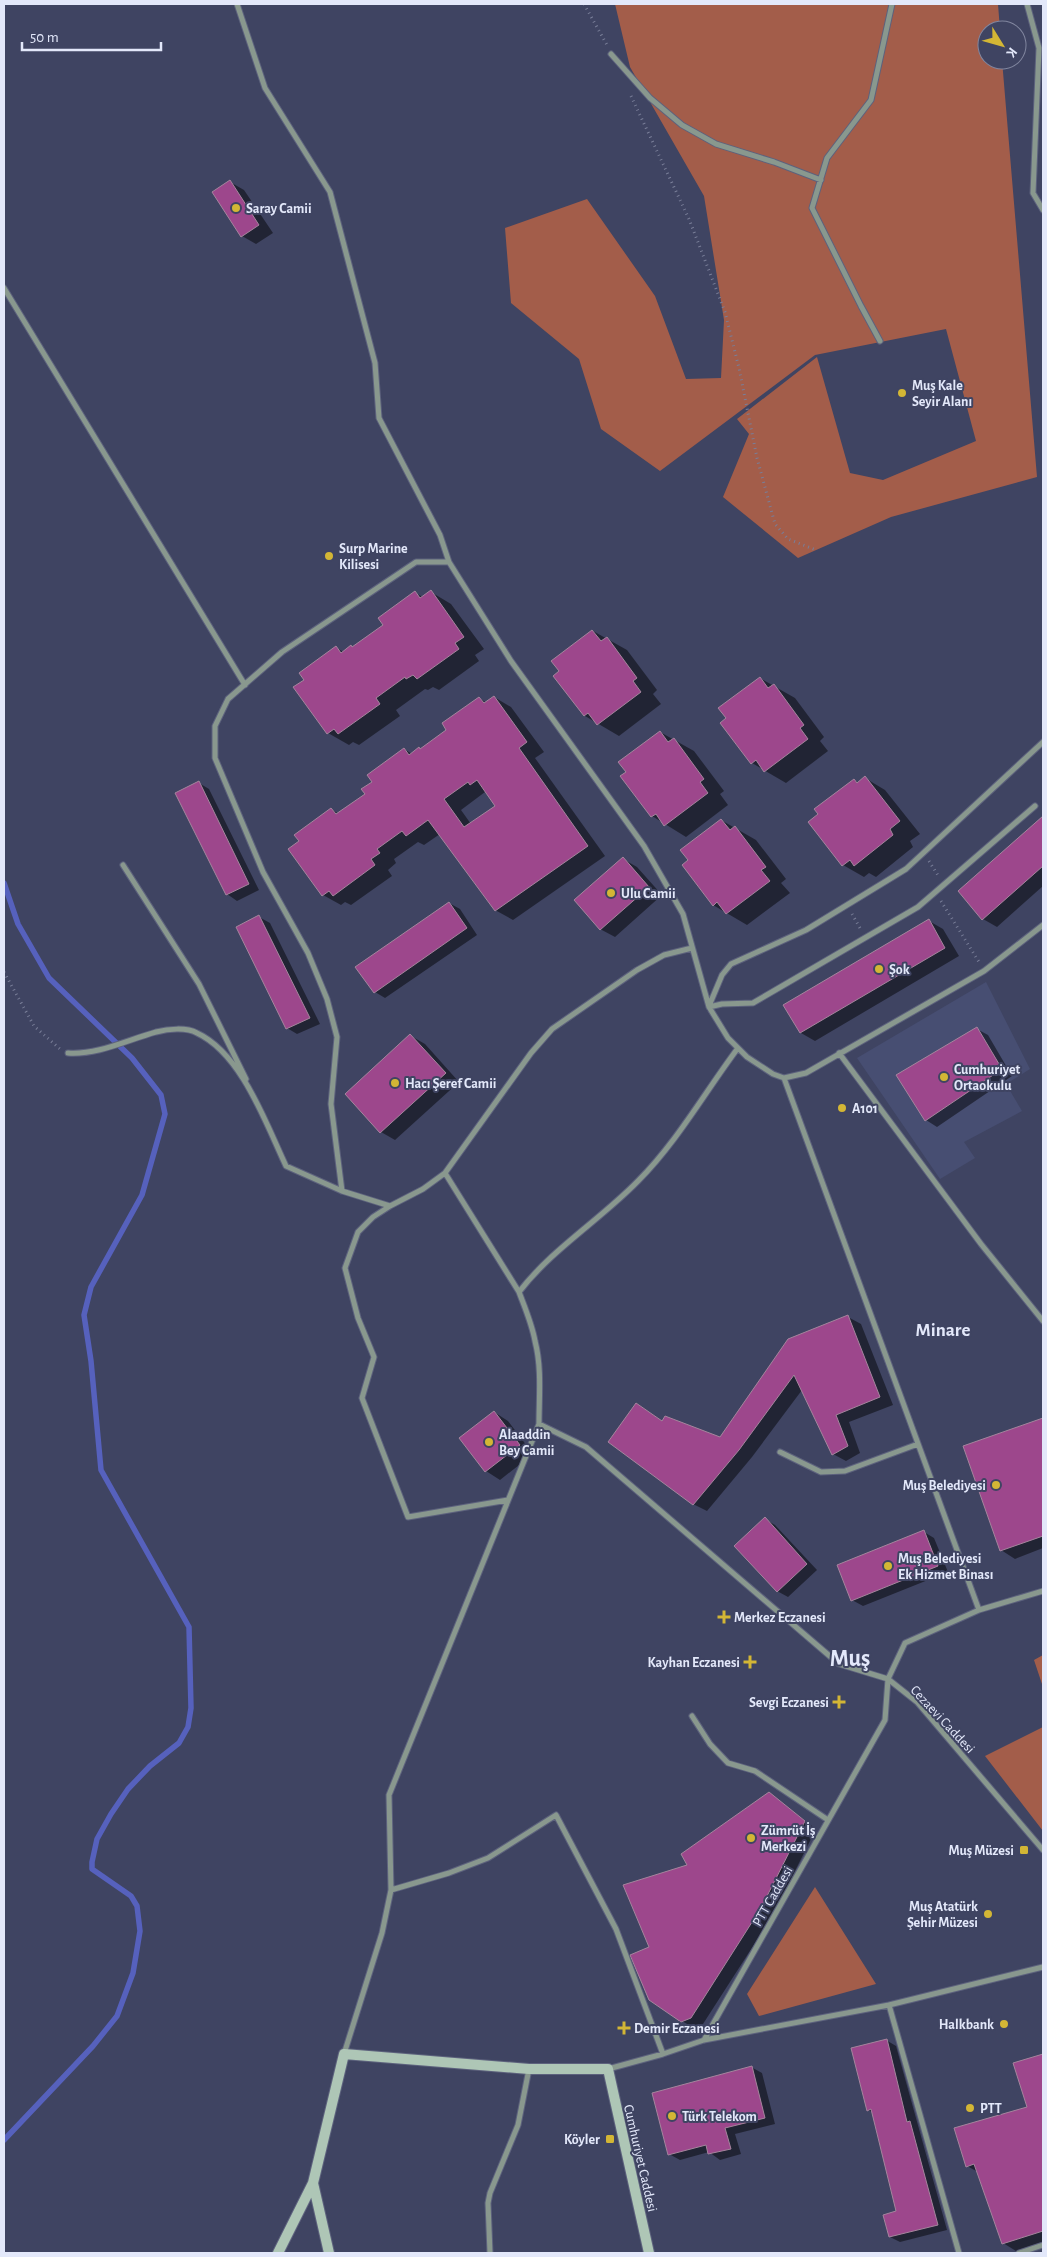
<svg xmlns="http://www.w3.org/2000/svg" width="1047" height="2257" viewBox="0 0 1047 2257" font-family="'Alegreya Sans',sans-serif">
<rect width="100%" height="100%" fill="#3f4462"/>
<path fill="#474e72" d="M986,982L1030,1069L1006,1084L1022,1111L964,1142L975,1158L940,1179L857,1058Z"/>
<path fill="#a35d4a" d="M615,4H998L1000,30H987V60H1002L1037,477L891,517L798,558L723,497L749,434L737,419L817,357L850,473L883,480L976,441L946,329L815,355L660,471L601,429L579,359L511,303L505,228L587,199L655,296L686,379L721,378L724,320L704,196L630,67Z
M1043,1655V1687L1034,1660Z
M1043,1727V1831L985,1756Z
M815,1887L876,1984L759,2016L747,1994Z"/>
<path fill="#0007" fill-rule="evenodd" d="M230,182L244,190L273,233L256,244L242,236Z
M431,592L451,604L484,649L475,655L479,661L439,690L433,687L428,690L425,689L396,710L400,716L359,745L353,742L349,745L328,733L305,680L336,648L344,652L353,648L385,625L415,593L423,597Z
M593,631L627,650L657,690L653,694L661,704L619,736L585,716L555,676Z
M760,678L795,698L824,737L820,741L828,751L786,783L752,763Z
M494,697L511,707L544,752L535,758L605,856L513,920L495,910L440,834L424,845L418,842L394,859L396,863L388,870L392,876L351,905L345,902L341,905L323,895L301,842L331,809L339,814L367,794L373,782L404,749L412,754L421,750L448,730L479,698L487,703ZM485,792L497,806L471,824L461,810Z
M660,732L694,751L724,791L720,794L728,805L686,837L652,816L628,772Z
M865,778L885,790L920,834L910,841L913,847L876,877L869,873L864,877L843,865L809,822L854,780L859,783Z
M199,783L209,789L259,890L237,901L227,894Z
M1043,817V886L997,927L983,919L959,892Z
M721,820L756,840L786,879L781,883L790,893L747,925L713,905L689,861Z
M623,859L637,867L662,895L615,937L600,929Z
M449,903L460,909L477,935L385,998L375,992Z
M259,917L270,923L320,1024L297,1034L287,1028Z
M929,921L943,929L959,956L815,1041L801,1033L785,1005Z
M977,1029L988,1035L1012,1076L937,1127L926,1120L898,1075Z
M411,1036L425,1044L459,1082L395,1140L381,1132Z
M848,1317L861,1324L893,1405L849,1422L860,1453L846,1461L833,1454L802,1390L752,1457L707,1511L693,1504L637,1404L663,1422L720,1438Z
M494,1412L508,1421L533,1454L500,1480L486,1471Z
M1043,1419V1548L1015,1559L1001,1550L964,1447Z
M765,1519L775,1525L817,1570L788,1597L777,1591Z
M924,1532L934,1538L948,1572L863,1606L852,1600Z
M769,1794L816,1829L773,1915L703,2024L694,2028L682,2021L651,1948L689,1865Z
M886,2040L896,2046L947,2230L900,2242L890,2237L898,2212L874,2113L868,2110Z
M1043,2055V2242L1016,2251L1003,2243L978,2172L967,2166L1029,2108L1015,2064Z
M751,2067L762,2073L775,2124L735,2134L741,2154L720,2160L709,2152L680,2160L669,2154Z"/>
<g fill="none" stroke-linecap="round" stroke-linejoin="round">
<path stroke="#5661bd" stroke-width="5.5" d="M4,883L18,924L49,978L132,1058L161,1095L165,1114L142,1195L91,1287L84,1315L91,1361L101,1470L189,1627L191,1708L188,1727L179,1743L150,1766L128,1789L111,1814L97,1839L92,1862V1869L131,1896L137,1906L140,1931L133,1973L117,2016L93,2046L4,2140"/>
</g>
<path fill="#9d478c" stroke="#a5859d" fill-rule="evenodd" d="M230,180L259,225L241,237L212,192Z
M431,590L464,637L455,643L459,649L417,679L413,675L406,679L405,677L376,698L380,704L338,734L334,729L327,734L293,687L304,680L299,673L336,646L341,653L351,645L352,647L383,625L378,618L415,591L420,598Z
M592,630L601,641L607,637L637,678L633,681L641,692L597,725L588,713L584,716L553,676L559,671L551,661Z
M760,677L768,688L774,684L804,725L800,728L808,739L764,772L756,760L751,764L720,723L726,718L718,708Z
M494,696L527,742L519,748L588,846L495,911L428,820L406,836L402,831L377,849L380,853L371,859L375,865L333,896L329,891L322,896L288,849L299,841L294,835L331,808L336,814L365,794L361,789L372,782L367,775L404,748L409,755L419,747L420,749L446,730L442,723L479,697L484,703ZM477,780L495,806L464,827L444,799L468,782L470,785Z
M660,731L668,742L674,738L704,779L700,782L708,793L664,826L656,814L651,817L620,776L626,772L618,762Z
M865,776L900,821L890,829L893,835L854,866L850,860L842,866L808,822L818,814L814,809L854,779L857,783Z
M199,781L249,884L226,895L175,793Z
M1043,816V866L982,920L958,891Z
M721,819L730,830L735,826L766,867L761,870L770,881L726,914L717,902L713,906L682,865L688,860L680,850Z
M623,857L649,887L600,930L574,900Z
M449,902L467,928L374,993L355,967Z
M259,915L310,1018L286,1029L236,927Z
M929,919L945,948L800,1033L783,1005Z
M977,1027L1002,1069L925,1121L896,1075Z
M410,1034L446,1073L380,1133L345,1094Z
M848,1315L880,1397L836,1415L848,1446L832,1455L794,1375L739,1450L693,1505L608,1442L636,1403L662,1421L665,1416L720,1437L788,1339Z
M494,1411L520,1445L485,1472L459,1438Z
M1043,1418V1536L1000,1551L963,1446Z
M765,1517L807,1564L777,1592L734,1546Z
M924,1530L938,1566L851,1601L837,1565Z
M769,1792L805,1821L761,1908L691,2018L681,2022L649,2000L630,1955L649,1947L623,1885L687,1865L681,1854Z
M887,2039L907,2122L910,2121L938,2225L889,2237L883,2215L896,2211L871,2109L867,2111L851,2048Z
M1043,2054V2231L1002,2244L974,2164L966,2167L954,2128L1027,2107L1013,2063Z
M752,2066L765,2118L725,2128L731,2149L708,2154L706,2145L668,2155L652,2093Z"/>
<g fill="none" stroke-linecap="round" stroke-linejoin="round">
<g stroke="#5d627d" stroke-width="7">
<path id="street" d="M237,4L265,88L330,192L375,363L379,418L440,535L449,562L511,661L644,846L683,914L709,1007L728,1038L747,1057L773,1074L784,1078L806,1073L984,971L1043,925
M1027,4L1039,48L1033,193L1043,210
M611,54L650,98L682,125L716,144L774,162L821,180
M4,288L245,685
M880,341L861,306L812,208L827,158L871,100L892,4
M123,865L199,984L246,1079
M709,1006L722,975L731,964L806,930L906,869L1043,742
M709,1007L722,1004L753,1003L918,907L1035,806
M68,1053C98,1055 127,1040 156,1032C168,1029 186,1027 197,1033C242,1054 266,1124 286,1166L342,1191L390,1206L423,1189L445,1173
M839,1053L981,1244L1043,1321
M784,1078L979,1610
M342,1191L331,1104L337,1037L327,999L308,953L263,872L215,758V726L228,699L282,652L416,562H449
M390,1206L373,1217L358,1232L345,1268L358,1318L374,1357L362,1398L408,1517L508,1500
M519,1292C552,1249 600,1220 638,1181C677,1142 705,1092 738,1048
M539,1424L586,1447L839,1664L888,1679L885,1720L704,2040
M780,1452L821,1472L845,1471L918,1444
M1043,1591L979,1610L905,1643L888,1679L917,1702L1043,1850
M692,1716L710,1744L728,1763L755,1771L828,1820
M391,1890L449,1873L488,1858L556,1815L616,1929L663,2054
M889,2005L959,2253
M344,2054L382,1933L391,1890L389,1795L539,1424C539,1397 542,1368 535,1341C532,1324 525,1308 519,1292L445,1173L531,1053L552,1029L637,970L664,955L692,948
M608,2069L663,2054L704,2040L889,2005L1043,1967
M490,2253L488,2203L490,2193L518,2125L529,2069
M1019,2253L1043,2245"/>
</g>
<g stroke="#5d627d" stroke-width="12">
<path id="secondary" d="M313,2183L329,2253
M278,2253L313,2183L344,2054L529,2069H608L649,2253"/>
</g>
<path stroke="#797e98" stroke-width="3" stroke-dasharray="1 4" stroke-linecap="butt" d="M584,4L607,45
M631,96L689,219L725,312L739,368L757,458L775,524L788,539L816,550
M929,861L939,877
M941,901L979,962
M852,914L860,928
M4,972L34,1026L60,1049"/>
<use href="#street" stroke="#89988e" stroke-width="5"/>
<use href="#secondary" stroke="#aec6b6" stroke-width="10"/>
</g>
<g fill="#d3b635" stroke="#3f4462" stroke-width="2">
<circle cx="236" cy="208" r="5"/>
<circle cx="902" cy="393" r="5"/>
<circle cx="329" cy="556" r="5"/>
<circle cx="611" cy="893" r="5"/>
<circle cx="879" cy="969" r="5"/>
<circle cx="944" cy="1077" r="5"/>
<circle cx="395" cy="1083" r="5"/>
<circle cx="842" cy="1108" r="5"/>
<circle cx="489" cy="1442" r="5"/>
<circle cx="996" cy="1485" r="5"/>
<circle cx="888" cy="1566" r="5"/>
<path d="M721.5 1609.5h5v5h5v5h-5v5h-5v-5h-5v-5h5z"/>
<path d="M747.5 1654.5h5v5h5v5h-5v5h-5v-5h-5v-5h5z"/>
<path d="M836.5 1694.5h5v5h5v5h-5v5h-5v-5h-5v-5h5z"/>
<circle cx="751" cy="1838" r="5"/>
<rect x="1019" y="1845" width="10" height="10" rx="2.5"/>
<circle cx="988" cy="1914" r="5"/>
<circle cx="1004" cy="2024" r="5"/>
<path d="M621.5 2020.5h5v5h5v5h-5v5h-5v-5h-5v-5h5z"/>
<circle cx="970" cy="2108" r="5"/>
<circle cx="672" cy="2116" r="5"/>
<rect x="605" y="2134" width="10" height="10" rx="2.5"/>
</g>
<g text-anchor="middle" stroke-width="4" stroke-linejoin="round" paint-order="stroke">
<g font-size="14" font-weight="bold" fill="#e3e8fa" stroke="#3f4462" text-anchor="start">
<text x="246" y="213">Saray Camii</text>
<text x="912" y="390">Muş Kale<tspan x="912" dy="16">Seyir Alanı</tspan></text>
<text x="339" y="553">Surp Marine<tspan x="339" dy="16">Kilisesi</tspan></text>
<text x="621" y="898">Ulu Camii</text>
<text x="889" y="974">Şok</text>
<text x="954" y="1074">Cumhuriyet<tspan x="954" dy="16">Ortaokulu</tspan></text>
<text x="405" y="1088">Hacı Şeref Camii</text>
<text x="852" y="1113">A101</text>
<text x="499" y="1439">Alaaddin<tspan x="499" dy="16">Bey Camii</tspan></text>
<text x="986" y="1490" text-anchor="end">Muş Belediyesi</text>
<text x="898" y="1563">Muş Belediyesi<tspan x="898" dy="16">Ek Hizmet Binası</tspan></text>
<text x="734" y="1622">Merkez Eczanesi</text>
<text x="740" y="1667" text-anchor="end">Kayhan Eczanesi</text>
<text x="829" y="1707" text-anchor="end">Sevgi Eczanesi</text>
<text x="761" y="1835">Zümrüt İş<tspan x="761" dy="16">Merkezi</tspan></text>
<text x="1014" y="1855" text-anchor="end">Muş Müzesi</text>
<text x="978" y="1911" text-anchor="end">Muş Atatürk<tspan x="978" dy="16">Şehir Müzesi</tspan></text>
<text x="994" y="2029" text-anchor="end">Halkbank</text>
<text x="634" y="2033">Demir Eczanesi</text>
<text x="980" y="2113">PTT</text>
<text x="682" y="2121">Türk Telekom</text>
<text x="600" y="2144" text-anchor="end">Köyler</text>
</g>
<g font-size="14" fill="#e3e8fa" stroke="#3f4462">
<text transform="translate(943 1719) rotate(47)" y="5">Cezaevi Caddesi</text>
<text transform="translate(772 1896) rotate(-60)" y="5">PTT Caddesi</text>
<text transform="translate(641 2158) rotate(77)" y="5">Cumhuriyet Caddesi</text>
</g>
<g font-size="19" font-weight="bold" fill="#e3e8fa" stroke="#3f4462">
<text x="943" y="1336">Minare</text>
</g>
<g font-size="24" font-weight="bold" fill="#e3e8fa" stroke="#3f4462">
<text x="850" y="1666">Muş</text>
</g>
</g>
<rect width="1047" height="2257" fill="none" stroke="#e3e8fa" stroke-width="10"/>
<g transform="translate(1002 45) rotate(127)"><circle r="24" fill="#3f4462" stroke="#81869f"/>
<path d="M0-4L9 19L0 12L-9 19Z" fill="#d3b635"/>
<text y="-8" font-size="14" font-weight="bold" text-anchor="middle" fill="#e3e8fa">K</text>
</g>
<path d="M22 42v8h139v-8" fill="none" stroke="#e3e8fa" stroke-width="2.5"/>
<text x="30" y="42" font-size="15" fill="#e3e8fa" stroke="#3f4462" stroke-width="4" paint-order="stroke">50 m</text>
</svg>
